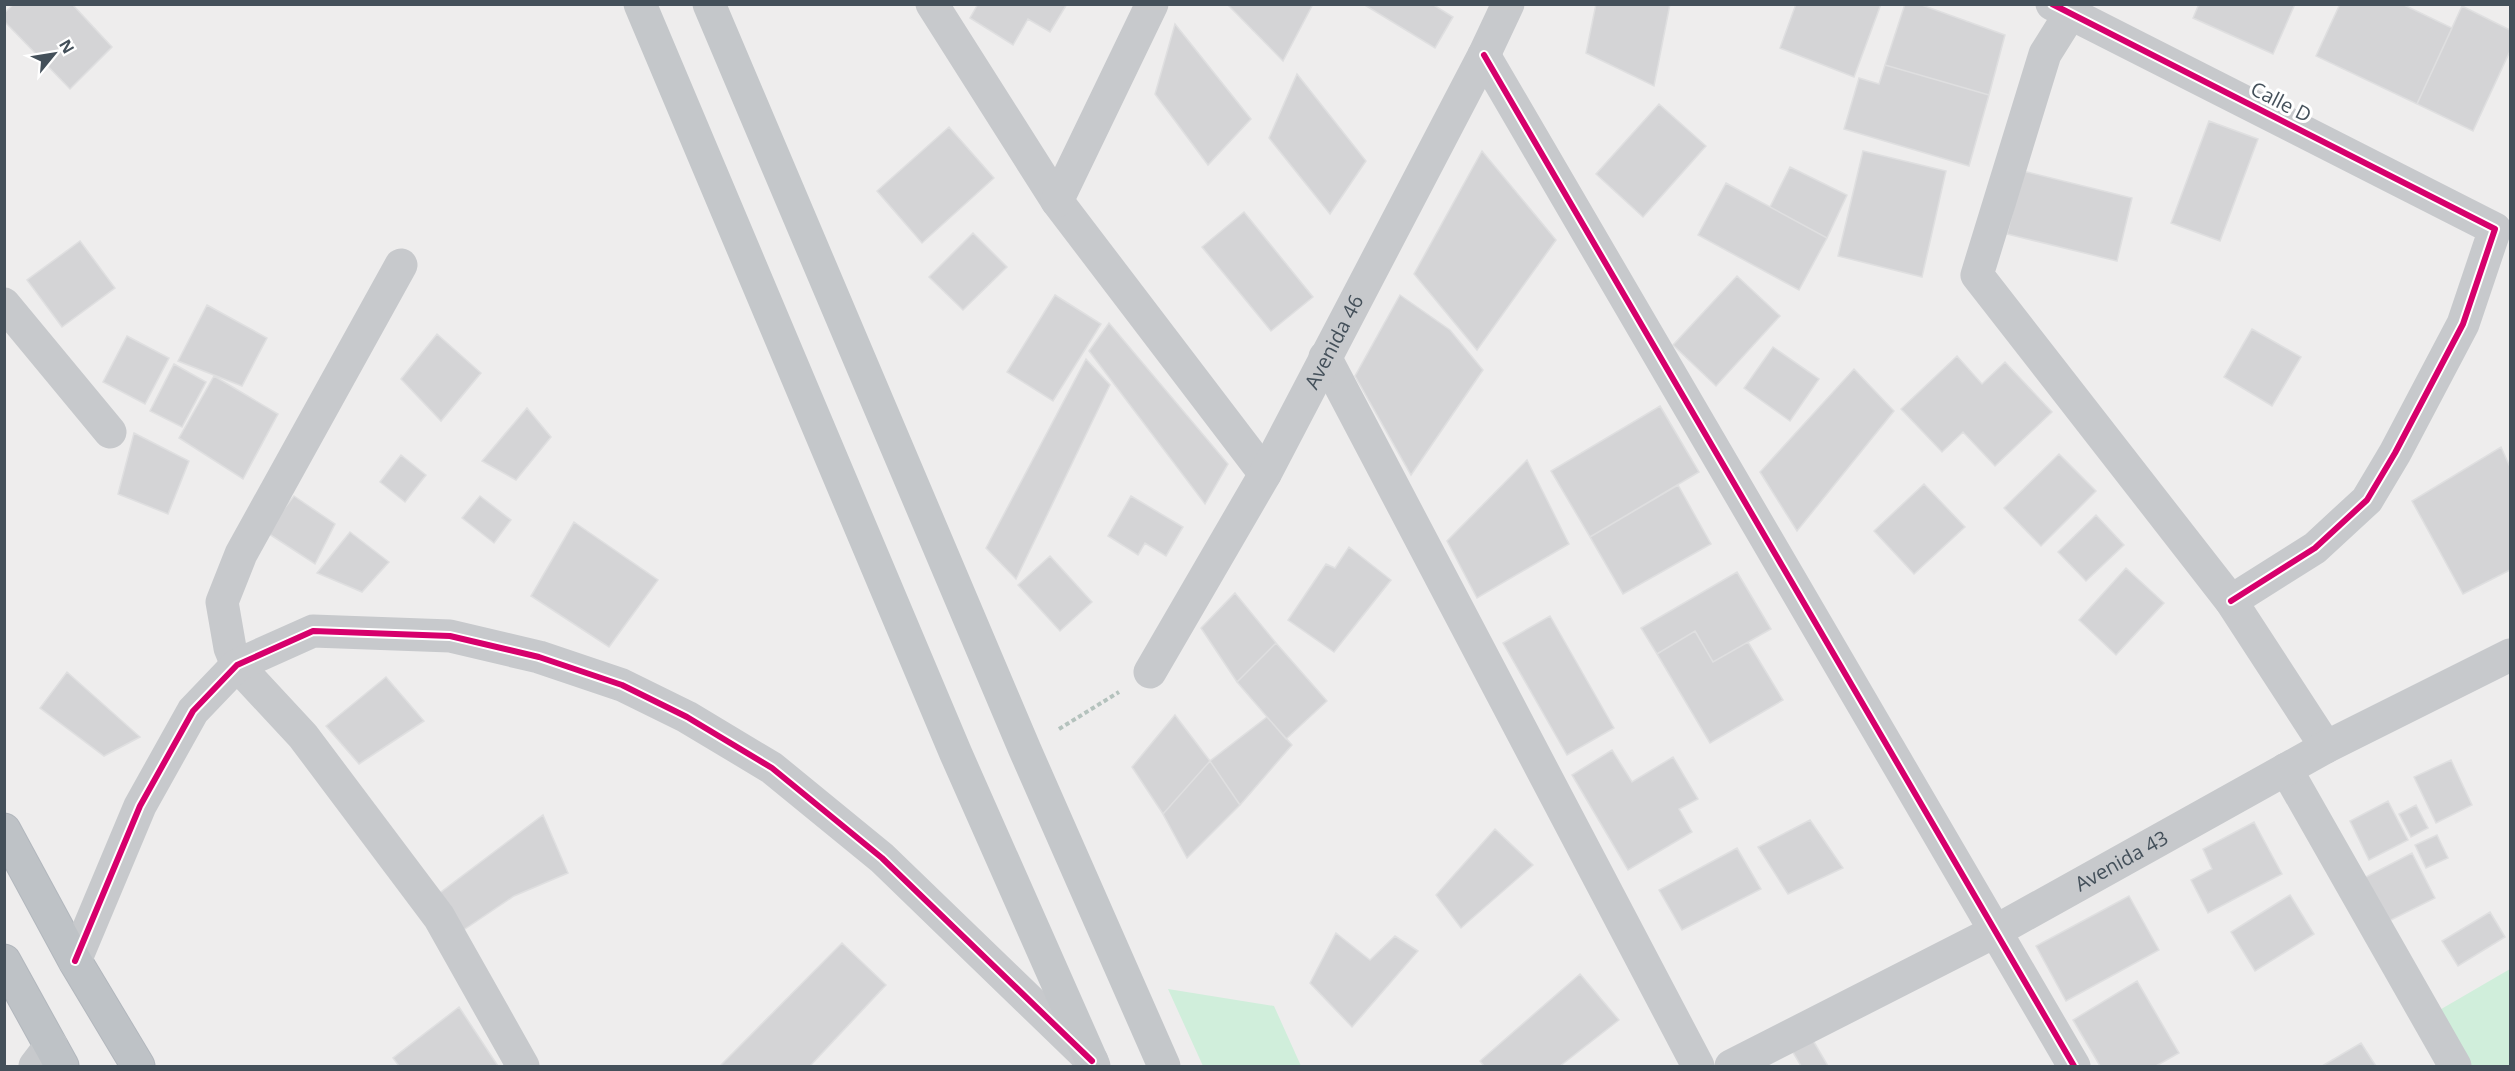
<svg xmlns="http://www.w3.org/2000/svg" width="2515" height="1071" viewBox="0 0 2515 1071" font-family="'Open Sans',sans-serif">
<rect width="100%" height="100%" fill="#eeeded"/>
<path fill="#d0eedb" d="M2510,969V1066H2459L2431,1015Z
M1168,989L1274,1006L1301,1066H1203Z"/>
<path fill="#d4d4d6" stroke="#dfdfe0" stroke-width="1.5" d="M14,4H72L112,47L70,89L4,21V13Z
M978,4H1067L1050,32L1028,19L1013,45L970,18Z
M1227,4H1313L1283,61Z
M1363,4H1432L1453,17L1435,48Z
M1596,4H1670L1654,86L1586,53Z
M1796,4H1881L1854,77L1780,48Z
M1905,4H1919L2005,35L1989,95L1885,65Z
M2199,4H2295L2273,54L2193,18Z
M2340,4H2402L2452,28L2417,104L2316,56Z
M2462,6L2510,30V51L2473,131L2417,104Z
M1175,24L1251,119L1208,165L1155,94Z
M1885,65L1989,95L1969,166L1844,129L1859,78L1879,84Z
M1297,74L1366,161L1330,214L1269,138Z
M1659,104L1706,146L1643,217L1596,174Z
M2209,121L2258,139L2220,241L2171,223Z
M949,127L994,178L922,243L877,191Z
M1482,151L1556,240L1477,350L1414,274Z
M1863,151L1946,171L1922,277L1838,256Z
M1790,167L1847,195L1827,238L1770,207Z
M2023,171L2132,198L2117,261L2007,234Z
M1726,183L1827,238L1799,290L1698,235Z
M1244,212L1313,297L1271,331L1202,247Z
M973,233L1007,267L963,310L929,277Z
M80,241L115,288L62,327L27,280Z
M1737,276L1780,316L1716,386L1673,345Z
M1055,295L1101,324L1053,401L1007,372Z
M1400,295L1450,330L1483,370L1411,475L1355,376Z
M207,305L267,338L242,386L178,361Z
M1109,323L1228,464L1205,504L1089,351Z
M2252,329L2301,357L2272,406L2224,377Z
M437,334L481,373L441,421L401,379Z
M127,336L169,358L145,404L103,382Z
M1773,347L1819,379L1790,421L1744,388Z
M1957,356L1982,384L2005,362L2052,412L1995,466L1963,432L1942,452L1901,409Z
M1086,359L1110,385L1016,579L986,548Z
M174,364L206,382L182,427L150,411Z
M1854,369L1894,411L1797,531L1760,472Z
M214,376L278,414L243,479L179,438Z
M1660,406L1699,472L1590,537L1551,471Z
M527,408L551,437L516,480L482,461Z
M134,433L189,461L168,514L118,494Z
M2501,447L2510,467V570L2463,594L2412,501Z
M2059,454L2096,491L2041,546L2004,508Z
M401,455L426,475L405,502L380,482Z
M1527,460L1569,544L1477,598L1447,541Z
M1924,484L1965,527L1914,574L1874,531Z
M1678,485L1711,544L1623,594L1590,537Z
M294,496L335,524L315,564L266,532Z
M480,496L511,520L494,543L462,518Z
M1131,496L1183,527L1166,556L1145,543L1138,555L1108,536Z
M2096,515L2124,545L2086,581L2058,552Z
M574,522L658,580L609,647L531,596Z
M350,532L389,562L362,592L317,573Z
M1349,547L1391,580L1334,652L1288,620L1326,564L1335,568Z
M1050,556L1092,602L1060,631L1018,585Z
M2126,568L2164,603L2116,655L2079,620Z
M1737,572L1771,629L1713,662L1695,631L1657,654L1641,628Z
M1235,593L1276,643L1237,682L1201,628Z
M1550,616L1614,728L1567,755L1503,643Z
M1695,631L1713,662L1748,642L1783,700L1710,743L1657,654Z
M1276,643L1327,701L1286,739L1237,682Z
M67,672L140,737L104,756L40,708Z
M386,677L424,721L359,764L326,726Z
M1175,715L1210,761L1163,814L1132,767Z
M1267,717L1292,745L1240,805L1210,761Z
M1612,750L1632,782L1673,757L1698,799L1679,809L1692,832L1628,870L1572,775Z
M2451,760L2472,805L2436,823L2414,777Z
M1210,761L1240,805L1187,858L1163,814Z
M2388,801L2408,840L2369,860L2350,821Z
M2416,805L2428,828L2411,837L2399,814Z
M543,815L568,873L514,896L459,933L437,895Z
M1810,820L1843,868L1788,894L1758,847Z
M2254,822L2282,874L2208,913L2191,880L2212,869L2203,849Z
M1495,829L1533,865L1461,928L1436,895Z
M2437,835L2448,858L2426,868L2415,845Z
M1737,848L1761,889L1682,930L1659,890Z
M2412,853L2435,898L2383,924L2360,880Z
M2290,895L2314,934L2255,971L2231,932Z
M2129,896L2159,950L2066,1001L2036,946Z
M2490,912L2505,937L2458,966L2442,941Z
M1336,933L1370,960L1395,936L1418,951L1352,1027L1310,983Z
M842,943L886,985L810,1066H720Z
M1580,974L1619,1020L1560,1066H1484L1480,1061Z
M2137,981L2179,1053L2156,1066H2100L2073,1020Z
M459,1007L498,1066H399L393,1058Z
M1811,1037L1828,1066H1801L1791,1049Z
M2361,1043L2376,1066H2322Z"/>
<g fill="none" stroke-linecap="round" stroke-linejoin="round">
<g stroke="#b2b7bd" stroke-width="35">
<path id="trunk" d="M4,830L75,961L138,1066
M4,961L62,1066"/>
</g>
<path stroke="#b4c2bd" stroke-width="4" stroke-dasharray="4.5 3" stroke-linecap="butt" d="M1059,729L1119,692"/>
<g stroke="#c7c9cc" stroke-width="33">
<path d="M932,4L1057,201L1265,474"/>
<path d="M2052,4L2495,229L2463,324L2395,453L2367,500L2315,548L2231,601"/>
<path d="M2070,14L2045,54L1977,275L2231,601L2326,747"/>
<path d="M1484,55L2074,1066"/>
<path d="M1057,201L1152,4"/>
<path d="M401,265L241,554L222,602L230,648L237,665L303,736L439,917L523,1066"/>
<path d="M4,304L110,432"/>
<path d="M1325,357L1698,1066"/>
<path id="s1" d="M1150,672L1265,474L1484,55L1508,4"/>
<path d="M2286,769L2455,1066"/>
<path d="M75,961L140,806L193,711L237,665L313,631L450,636L539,657L622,685L687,717L772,768L882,858L1092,1061"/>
<path d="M35,1066L51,1045"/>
<path id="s2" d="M1731,1066L1994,932L2326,747L2510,655"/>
</g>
<path stroke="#c4c7ca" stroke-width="33" d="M640,4L956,754L1094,1066
M709,4L1025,750L1164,1066"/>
<use href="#trunk" stroke="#bec2c6" stroke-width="33"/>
<g stroke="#fff" stroke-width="10">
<path id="cycleway" d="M2052,4L2495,229L2463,324L2395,453L2367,500L2315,548L2231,601
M1484,55L2074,1066
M75,961L140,806L193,711L237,665L313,631L450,636L539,657L622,685L687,717L772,768L882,858L1092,1061"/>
</g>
<use href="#cycleway" stroke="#d6006c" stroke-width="6"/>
</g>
<g text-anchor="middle" stroke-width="6" stroke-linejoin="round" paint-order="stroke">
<g font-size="20" fill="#44505a" stroke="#fff">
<text transform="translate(2281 102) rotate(27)" y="7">Calle D</text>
<text dy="7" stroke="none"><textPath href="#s1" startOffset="378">Avenida 46</textPath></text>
<text dy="7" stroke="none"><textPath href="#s2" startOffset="441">Avenida 43</textPath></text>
</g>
</g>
<rect width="2515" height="1071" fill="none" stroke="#44505a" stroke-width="12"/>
<g transform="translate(54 54) rotate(60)" stroke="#ffffff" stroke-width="4.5" paint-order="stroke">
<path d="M0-4.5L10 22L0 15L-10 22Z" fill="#44505a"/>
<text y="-9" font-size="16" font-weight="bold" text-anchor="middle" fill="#44505a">N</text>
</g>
</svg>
